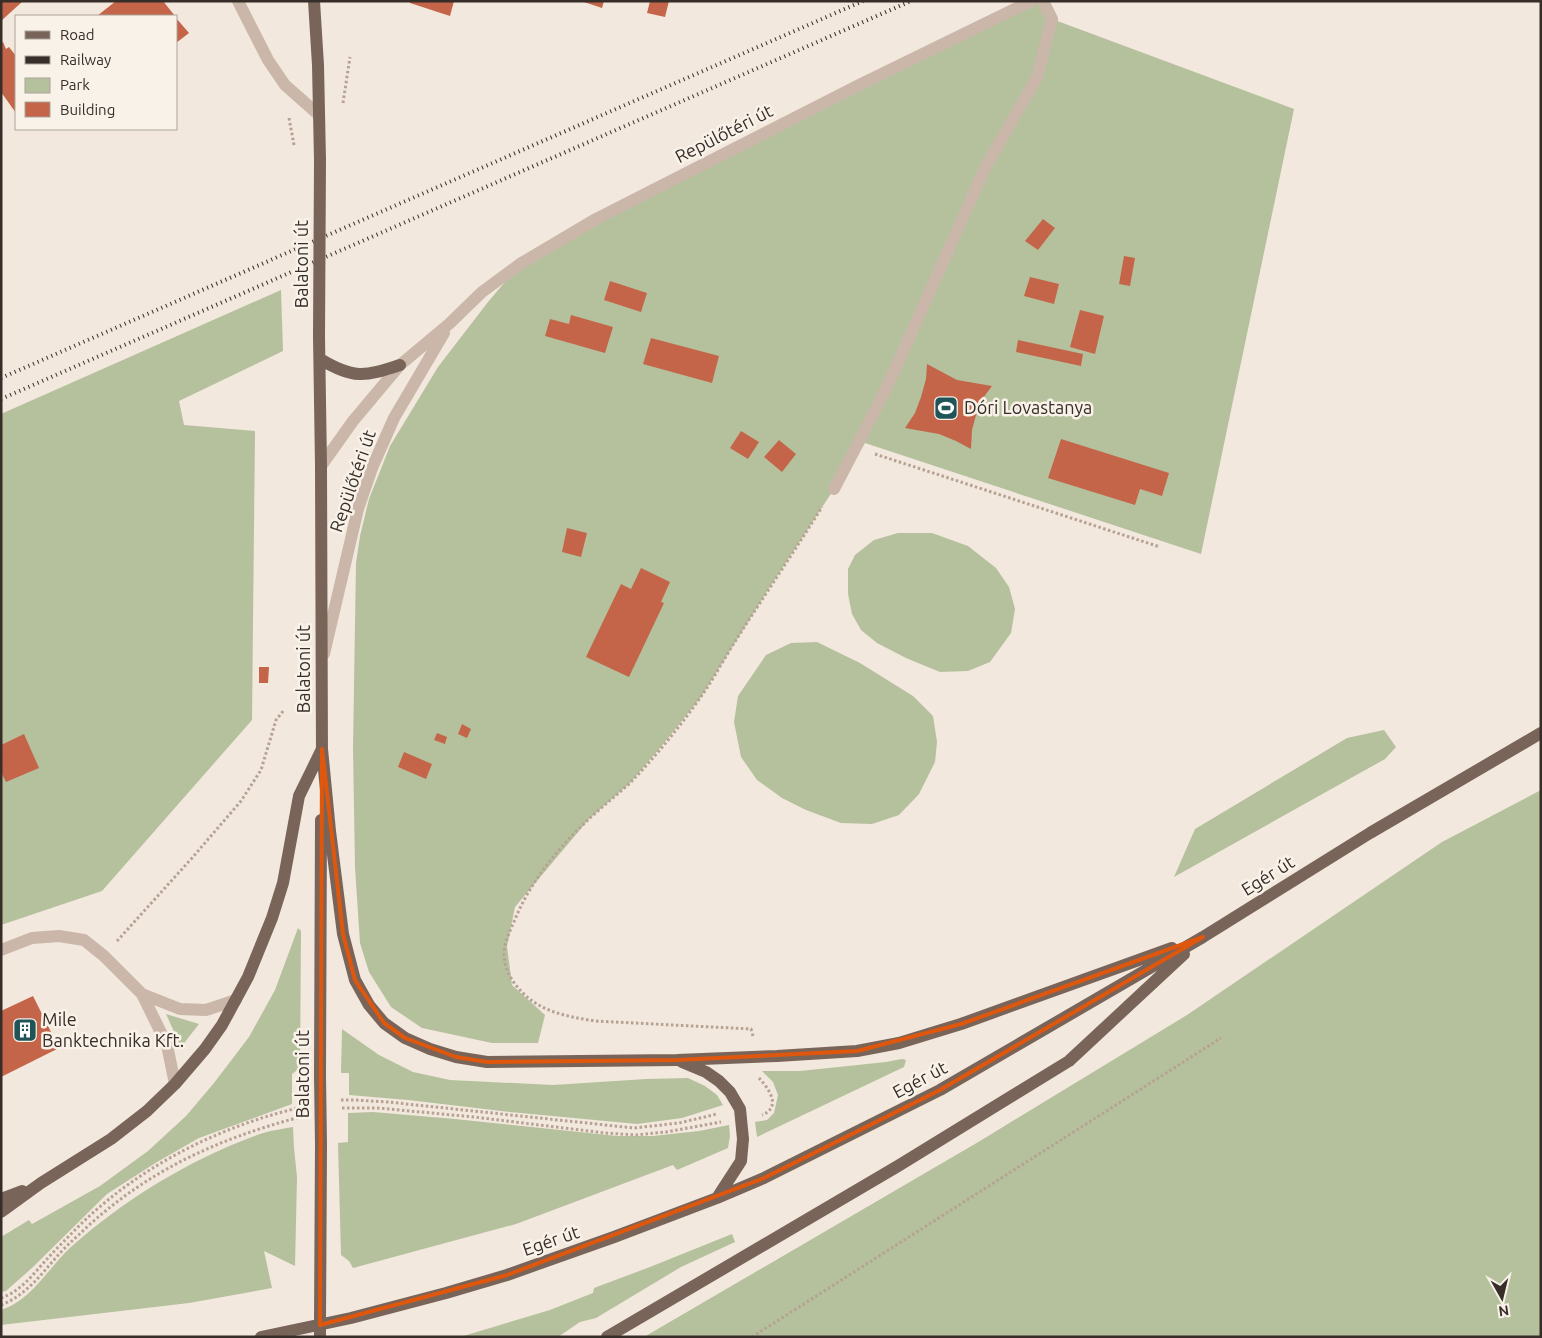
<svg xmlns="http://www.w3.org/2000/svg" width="1542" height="1338" viewBox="0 0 1542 1338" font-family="Ubuntu,sans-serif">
<rect width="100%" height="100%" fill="#f2e8dd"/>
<path fill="#b5c19d" d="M1031,1H1043L1052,19L1294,109L1201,554L865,443L834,489L766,593L701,697L660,748L630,783L589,819L515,907L507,946L512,985L545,1015L538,1043H492L422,1028L391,1007L369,972L360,943L355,867L353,748L356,563L360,536L369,499L390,446L438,367L488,302L520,264Z
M281,290L283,351L179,401L184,425L255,431L252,720L102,891L1,925V414Z
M898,533H932L968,546L996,568L1009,587L1015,609L1011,633L990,662L968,671L940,672L906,658L877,643L861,630L852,614L848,594V569L855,555L874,540Z
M817,642L860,663L913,696L933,716L937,742L935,762L919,794L899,815L872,824L841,823L806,810L782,798L757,780L741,757L734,722L738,696L766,655L791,643Z
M1384,730L1396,747L1385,759L1174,877L1195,829L1347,738Z
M1541,790V1337H644L980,1141L1187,1015L1442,842Z
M298,928L301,931L300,1068L292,1074V1104L199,1138L157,1162L107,1194L33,1267L6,1291L1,1292V1237L29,1220L32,1224L100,1186L148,1151L186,1116L214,1083L249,1037L275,990Z
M166,1014L199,1024L181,1047Z
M342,1029L379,1055L413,1072L450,1080L553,1085L646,1079L688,1078L705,1086L717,1095L723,1105L682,1118L637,1124L510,1112L408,1100L349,1095V1073H341Z
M902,1059L906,1060L904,1067L757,1137L755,1122L767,1120L774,1113L778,1095L773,1082L762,1071H800L886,1062Z
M373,1112L455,1119L617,1136H653L699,1131L729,1125L730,1136L728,1148L677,1170L673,1165L516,1224L353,1268L349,1261L341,1255L338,1143L348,1142V1113Z
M293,1127L294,1148L297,1177L295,1266L264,1251L272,1288L189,1303L1,1325V1310C32,1300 48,1268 71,1247C126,1198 194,1157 263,1133C273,1130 283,1129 293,1127Z
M732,1234L735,1242L681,1267L596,1318L580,1322L558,1337H460L550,1310L593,1293L594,1288L650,1267Z"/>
<path fill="#c46549" d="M1,1H23L1,21Z
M116,1H163L175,16H97Z
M410,1H454L450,16L410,3Z
M581,1H604L602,8Z
M650,1H669L665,17L647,13Z
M176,18L189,33L176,43Z
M3,42L6,49L9,47L16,56V113L1,92V43Z
M1043,219L1055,228L1038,250L1025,241Z
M1124,256L1135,258L1130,286L1119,284Z
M1030,277L1059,284L1054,304L1024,296Z
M610,281L647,293L641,312L604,300Z
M1080,310L1104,316L1095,354L1070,347Z
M571,315L613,327L605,353L545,336L550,319L569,324Z
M651,338L719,356L712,383L643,364Z
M1018,340L1083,354L1081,366L1016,352Z
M927,364L957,380L992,386L983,398L976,415L972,430L971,449L956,441L939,434L905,428L915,413L921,397L926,379Z
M741,431L759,442L748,459L730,448Z
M1061,439L1169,473L1162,496L1140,489L1135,505L1048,478Z
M779,440L796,454L782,472L764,457Z
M567,528L587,533L581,557L562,552Z
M641,568L670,582L661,602L664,603L629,677L586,657L621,584L631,589Z
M259,667H269L268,683H259Z
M462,724L471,729L467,738L458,734Z
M437,733L447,737L445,744L434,740Z
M24,734L39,768L6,782L1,772V745Z
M404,752L432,764L426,779L398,767Z
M33,996L59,1048L1,1077V1011Z"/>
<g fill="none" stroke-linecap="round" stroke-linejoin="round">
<path stroke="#b6a193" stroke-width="3" stroke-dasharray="2.5 2.5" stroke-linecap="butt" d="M343,103L350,57
M289,118L294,145
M875,454L1160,547
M117,941L192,858L241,801L261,770L276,720L284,710
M753,1036L751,1029L595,1021C564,1016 535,1011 515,984C508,975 504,964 504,953C505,940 511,929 516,917C532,879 560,846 590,818C603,806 617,795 630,783C655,757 679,728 700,698C713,680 724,659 736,640C764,596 794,552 822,507
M759,1078C769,1089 782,1107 762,1115
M341,1100H354L388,1102L634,1128L679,1123L717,1114
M342,1108H378L474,1117L605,1133L636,1135L666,1132L721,1122
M1,1298C6,1296 11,1294 15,1291C27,1283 37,1270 47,1259C58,1247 70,1235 82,1223C141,1166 218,1127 298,1108
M1,1305C27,1295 42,1273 60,1253C69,1243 79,1235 88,1226C151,1169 218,1139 300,1117
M752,1337L1221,1038"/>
<path stroke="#cab7a9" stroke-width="12" d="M238,1L268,60L285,85L319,115
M834,489L856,447L887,387L985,168L1037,77L1052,19L1043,1"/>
<path stroke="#cab7a9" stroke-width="12" d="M1,950L32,938L59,936L84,940L104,956L142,994L167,1045L175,1084
M142,994L180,1009L206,1010L236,1000"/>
<path stroke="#cab7a9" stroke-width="12" d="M321,466L353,421L400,365L449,324L482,292L520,264L596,219L861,84L1031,1
M324,654L358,509L372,468L394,418L444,333"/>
<path stroke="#79645a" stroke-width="12" d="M314,1L318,65L320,160
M319,336L321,466L322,757
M320,359C353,379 364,377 400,365
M322,749L330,831L343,934L355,980L369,1005L384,1023L405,1038L430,1049L456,1057L487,1062L677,1060L777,1056L857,1051L899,1043L961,1024L1172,948
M682,1062L706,1072L719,1081L730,1092L740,1109L743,1139L741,1161L717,1198
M320,1075L321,820
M1,1199L22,1191
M1,1212L41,1183L111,1139L147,1111L175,1084L205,1049L222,1025L248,977L272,918L283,883L299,796L322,749
M320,1321L321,1145
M261,1337L351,1318L446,1293L507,1275L614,1237L717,1198L764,1178L940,1090L1203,937L1370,833L1541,733
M607,1337L898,1166L1069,1061L1184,954"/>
<path stroke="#372d29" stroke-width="4" stroke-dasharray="1 4" stroke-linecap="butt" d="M1,378L863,1
M1,399L911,1"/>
<path stroke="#79645a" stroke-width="12" d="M319,336L320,160
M320,1075L321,1145
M320,1321V1337"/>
</g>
<path fill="none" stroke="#df570d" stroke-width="4" stroke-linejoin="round" d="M322,749L343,934L355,980L384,1023L405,1038L456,1057L487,1062L677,1060L857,1051L961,1024L1203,937L940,1090L764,1178L507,1275L320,1325Z"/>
<defs>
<g id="stadium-square" transform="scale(1.25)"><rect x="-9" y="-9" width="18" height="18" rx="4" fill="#1f5558" stroke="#f9f2e9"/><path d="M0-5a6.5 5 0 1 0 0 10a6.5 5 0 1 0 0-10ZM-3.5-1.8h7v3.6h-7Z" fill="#fff"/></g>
<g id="building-square" transform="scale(1.25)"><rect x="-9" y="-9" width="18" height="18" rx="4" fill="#1f5558" stroke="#f9f2e9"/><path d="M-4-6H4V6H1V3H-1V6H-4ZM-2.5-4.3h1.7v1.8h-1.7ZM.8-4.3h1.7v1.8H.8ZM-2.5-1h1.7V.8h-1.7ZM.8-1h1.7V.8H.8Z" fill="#fff"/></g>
</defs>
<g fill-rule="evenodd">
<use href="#stadium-square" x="946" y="408"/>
<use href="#building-square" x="25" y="1030"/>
</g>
<g text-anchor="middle" stroke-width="5" stroke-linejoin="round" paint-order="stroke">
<g font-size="18" fill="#372d29" stroke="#f9f2e9">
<text transform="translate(724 134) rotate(-27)" y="6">Repülőtéri út</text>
<text transform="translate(302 264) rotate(-90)" y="6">Balatoni út</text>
<text transform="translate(353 481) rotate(-71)" y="6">Repülőtéri út</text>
<text transform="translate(304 669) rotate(-90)" y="6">Balatoni út</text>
<text transform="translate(1268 876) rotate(-32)" y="6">Egér út</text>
<text transform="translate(303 1074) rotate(-90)" y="6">Balatoni út</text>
<text transform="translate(920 1080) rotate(-28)" y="6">Egér út</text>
<text transform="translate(551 1241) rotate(-19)" y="6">Egér út</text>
</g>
<g font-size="18" fill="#372d29" stroke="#f9f2e9" text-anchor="start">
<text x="964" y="414">Dóri Lovastanya</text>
<text x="42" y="1026">Mile<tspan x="42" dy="21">Banktechnika Kft.</tspan></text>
</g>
</g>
<rect width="1542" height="1338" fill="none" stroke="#372d29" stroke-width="5"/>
<rect x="15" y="15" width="162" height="115" fill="#f9f2e9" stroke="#aba39c"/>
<rect x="25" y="31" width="25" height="8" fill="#79645a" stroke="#aba39c"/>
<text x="60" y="40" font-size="15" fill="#372d29">Road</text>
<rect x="25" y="56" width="25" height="8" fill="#372d29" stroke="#aba39c"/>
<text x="60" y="65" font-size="15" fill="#372d29">Railway</text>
<rect x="25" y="78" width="25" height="15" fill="#b5c19d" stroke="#aba39c"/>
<text x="60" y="90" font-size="15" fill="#372d29">Park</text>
<rect x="25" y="102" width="25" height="15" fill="#c46549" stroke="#aba39c"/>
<text x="60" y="115" font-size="15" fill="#372d29">Building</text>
<g transform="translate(1502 1298) rotate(172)" stroke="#f9f2e9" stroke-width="4" paint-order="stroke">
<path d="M0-4L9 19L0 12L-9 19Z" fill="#372d29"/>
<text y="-8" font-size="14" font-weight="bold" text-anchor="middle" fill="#372d29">N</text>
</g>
</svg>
